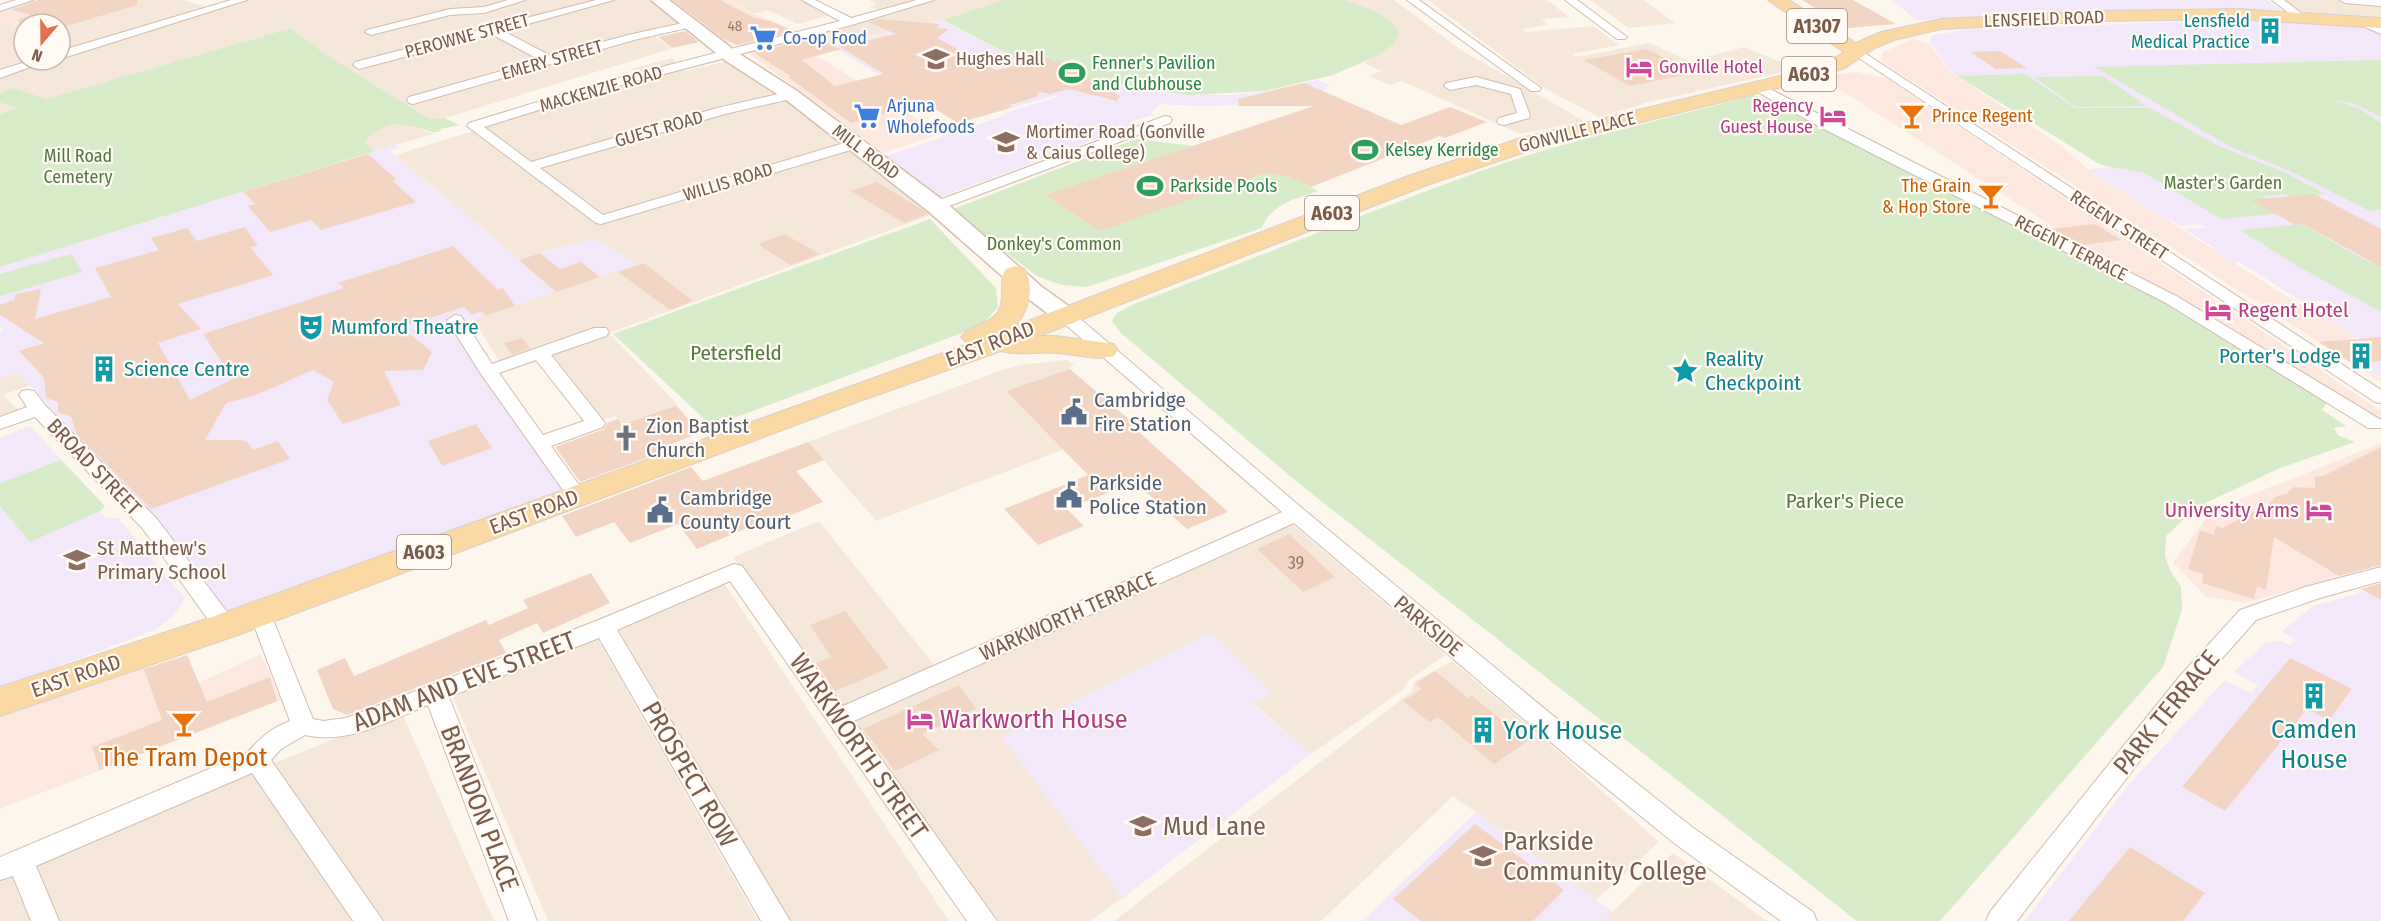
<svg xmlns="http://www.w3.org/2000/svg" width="2381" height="921" viewBox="0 0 2381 921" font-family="'Fira Sans Condensed',sans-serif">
<rect width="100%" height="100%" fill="#fdf6ec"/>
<path fill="#f5e8da" d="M33,0H183L210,8L60,54V24H24V60H41L0,73V9Z
M247,0H650L686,26L652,34L671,49L445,118L430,119L325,54L291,28L0,114V76L50,60H60V57Z
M730,0H802L828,16L797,24L768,10L754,14Z
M869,0H1005L943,20L798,52L781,44L887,14L869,6L877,4Z
M1345,0H1394L1461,50L1584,121L1520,134L1402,81L1389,85L1369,76L1381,71L1364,63L1377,56L1383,16Z
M1428,0H1547L1569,17L1542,19L1547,25L1522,29L1527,32L1593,26L1619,45L1572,54L1576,57L1649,43L1690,61L1745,47L1797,69L1649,102L1599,117L1544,88Z
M1590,0H1644L1675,23L1628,28Z
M2283,0H2381V19L2303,14Z
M672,58L685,71L733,60L869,162L934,214L609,333L677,404L622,425L615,416L601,420L546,347L501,364L473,319L637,264L607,249H563L561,247L519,259L395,155L643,79L631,69Z
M397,124L408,125L434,134L375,151L364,142L378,129Z
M1065,360L1074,364L1067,370L1006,391L1065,449L876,521L808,442L1002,370L1020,365Z
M18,372L30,385L3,395L22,413L0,422V378Z
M819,521L935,666L840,709L733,557Z
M1290,522L1445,655L1408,681L1403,690L1311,754L1253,703L1271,691L1003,737L1123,898L1090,921H992L853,723L945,678Z
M722,580L949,921H790L617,627Z
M596,636L758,921H548L453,697Z
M1452,661L1544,739L1659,842L1596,900L1453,796L1321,921H1114L1411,692L1414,682Z
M401,711L494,921H0V877Z
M1673,853L1767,921H1603Z"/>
<path fill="#fde8e0" d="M667,0H729L754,14L810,36L782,45L798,52L823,59L941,134L884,153L748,53L732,43L724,42Z
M26,2L40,6L24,24V28L0,22V9Z
M1913,39L1930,44L1949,71L2060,145L2088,169L2294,301L2364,337L2322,342L2377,377L2381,376V382L1881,61L1883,52Z
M1857,72L1886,78L2381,411V421L2097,255L1819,76Z
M2381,443V564L2245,603L2206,597L2173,562L2213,510Z
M261,654L281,700L0,809V715L141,663L160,701Z"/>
<path fill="#f3e8fa" d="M1880,0H2267L2282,10L2198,8L1994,15L1916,20L1892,0Z
M942,20L1079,92L1117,84L1168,94L1229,95L1259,93L1318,80L1330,86L1325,87L1328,89L1306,95L1244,105L1199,106L1160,104L1151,113L1154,115L1133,121L1137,124L938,198L883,157L1006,115L1005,113L1060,96L1058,95L958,123L832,46Z
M2200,21H2281L2362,26L2381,32V376H2377L2352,364L2319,342L2359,339L2311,308L2332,306L2323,300L2303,302L2239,262L2233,263L2211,249L2215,248L2184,229L2205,228L2200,224L2180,226L2172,221H2168L2109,183L2089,169L2112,167L2101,165L1950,71L1930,41L1931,37L1938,34L1965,30Z
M395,145L400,147L390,151L519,259L594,239L638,264L451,327L565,493L227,613L161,530L18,372L0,378V332L4,330L0,327V267Z
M30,426L105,506L100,512L106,518H118L185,598L174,615L155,630L0,688V438Z
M2381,587V921H2025L2129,784L2225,680L2251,693L2258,685L2234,672L2266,642L2280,641L2290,645L2296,640L2282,631L2313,606Z
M1211,633L1272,692L1253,704L1311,754L1123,898L1002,737Z
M1476,812L1613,912L1603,921H1362Z"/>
<path fill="#d8ecc9" d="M1004,0H1345C1363,8 1392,13 1399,33L1393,44L1377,56L1333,75L1265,91L1190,95L1153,91L1114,82L1074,89L943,20Z
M291,28L325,54L430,119L445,118L459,125L440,129L441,131C432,134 430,131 422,129C396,121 384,123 364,142L375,151L0,267V114L17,108L0,102V93L13,88L47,99Z
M2381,60V117L2355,104L2335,100L2360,109L2381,123V210L2370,211L2290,171L2229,146L2095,67Z
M2025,74L2075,108H2150L2221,147L2284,172L2326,194L2291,197L2285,194L2262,196L2267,199L2275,214L2221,219L2145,173L2101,165L1957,76Z
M2103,76L2147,106L2076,107L2034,77Z
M1753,95L1783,107L2047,242L2135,284L2327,402L2322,410L2346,426L2334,428L2338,435L2355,442L2280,468L2197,507L2166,536L2165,556L2170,570L2181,587L2182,610L2163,667L1940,921H1857L1302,486L1121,333L1112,321L1117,313L1132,305C1248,261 1364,213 1481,171C1570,139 1663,121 1753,95Z
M1136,139L1193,146L1044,195L1100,230L1265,173L1292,177L1318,191C1295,199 1272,203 1262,228L1087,287L1061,285L1037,276L951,210Z
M930,219L996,288L998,307L981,326L712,426L613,334Z
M2303,224C2319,233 2370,266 2381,265V312L2294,264L2240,230Z
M71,254L83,272L0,296V274Z
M61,460L105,506L100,511L30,542L0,506V483Z"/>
<path fill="#f3d5c3" d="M39,0H137V5L60,28V24H19V19L31,15L11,10Z
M673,0H720L755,18L770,21L794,31L737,45L722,38Z
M1802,0H1853L1896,24L1848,28Z
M879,19L940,24L936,28L949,29L937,38L996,70L1047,58L1054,62L1059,61L1120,96L1117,101L1069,89L1050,94L1039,92L1037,97L1009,105L1013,107L958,123L924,102L851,123L788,77H792L754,53L812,38L841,49L802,60L835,86L884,74L840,47L896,34L868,22Z
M685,31L699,42L672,48L658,37Z
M1647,49L1695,73L1630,86L1584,60Z
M2000,51L2027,68L1996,69L1970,52Z
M1304,83L1401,125L1450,107L1487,122L1445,138L1440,136L1311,187L1291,177L1265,173L1100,231L1044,195L1314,106H1239L1238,99Z
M368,154L396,179L392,180L416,202L321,230L311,220L270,232L248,206L256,204L243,192Z
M877,182L926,212L928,214L904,223L851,191Z
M2314,194L2381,229V267L2303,224L2295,225L2251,200Z
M2095,224L2121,240L2081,245L2050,229Z
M245,227L258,246L250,247L273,275L178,304L201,329L158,343L190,400L233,379L203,334L344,288L338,283L453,246L498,290L503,288L515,306L485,316L482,311L472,315L464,307L401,327L432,352L423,370L384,371L401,405L343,424L327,400L334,382L313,370L256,395L226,403L205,440H241L247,442L253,450L278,441L290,459L151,509L77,435L71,417L58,412V402L46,398L44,378L19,351L44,343L0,315V305L14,300L16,294L41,289L35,319L111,297L95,268L159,250L151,238L187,228L197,241Z
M784,234L820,254L790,265L758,244Z
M540,253L560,269L581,262L600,277L556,292L519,260Z
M644,263L693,301L670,310L618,272Z
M2381,337V361L2353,364L2319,342Z
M522,338L530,348L512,355L504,343Z
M1070,369L1132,422L1129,423L1228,512L1187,529L1135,482L1067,509L1084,526L1038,545L1004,509L1088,475L1006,391Z
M676,405L700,433L671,444L674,448L580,482L555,447L604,429L607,423L618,419L622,425Z
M476,424L492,448L442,466L428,441Z
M808,442L824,460L796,471L823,502L784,518L781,514L697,549L678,524L630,543L614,522L576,537L562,516L691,467L703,481Z
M2381,447V565L2339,576L2274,537L2266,590L2257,586L2254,599L2202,583L2203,574L2188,569L2200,530L2214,535L2216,526L2222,528L2270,503L2275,497L2286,494L2294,487L2315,488V477L2323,476Z
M1289,534L1335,577L1303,592L1257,549Z
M591,573L610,603L543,633L537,623L499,640L506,653L347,715L333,709L317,670L345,658L354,676L486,620L489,625L528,608L523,600Z
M2381,583V600L2361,589Z
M845,611L889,668L835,691L816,663L831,657L810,625Z
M187,655L207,702L270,677L277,701L100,770L92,747L162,720L144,669Z
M2290,658L2352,689L2329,720L2307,709L2225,811L2182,787Z
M1435,671L1468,698L1471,695L1528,741L1494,764L1438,717L1429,722L1403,701L1422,689L1416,683Z
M959,685L976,709L922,734L939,750L895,771L863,729Z
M1475,824L1564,890L1533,921H1421L1393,899Z
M2130,847L2205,893L2183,921H2069Z"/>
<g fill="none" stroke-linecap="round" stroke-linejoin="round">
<g stroke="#d1beb0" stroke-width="2">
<path id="street" d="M16,0H33L0,11V5Z
M231,0H247L60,59V51Z
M508,0H525L484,13L450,15L371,35L365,32L367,30L450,9L484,7Z
M596,0H614L503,31L551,56L628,35L692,21L698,24L696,26L634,40L413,104L409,103L407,100L409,97L540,60L491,34L359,69L353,65L355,62Z
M802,0H815L851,18L917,0H934L855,24L607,89L484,127L531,162L717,108L791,91L797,95L795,98L725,114L540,168L603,215L851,141H861L863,144L861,147L601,224L596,223L467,126L469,123L599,83L840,21Z
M1407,0H1419L1541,88L1539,91H1531Z
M1565,0H1577L1627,37L1625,39H1617Z
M2272,0H2284L2305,16L2303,18H2295Z
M2340,0H2381V6L2345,3Z
M2360,18L2381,27V34L2356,23L2354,21Z
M1857,48L2381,390V403L2375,402L1853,54L1851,52Z
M32,60H50L0,78V70Z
M1476,77L1520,89L1530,115L1529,118L1504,125L1499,124L1497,121L1499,118L1517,113L1511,94L1476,85L1450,90L1444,86L1446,83Z
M1758,83L2178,297L2381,420V428H2368L2166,303L1820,127L1754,90L1752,87Z
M1165,116L1170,117L1172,120L1170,123L941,209L936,210L929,206L931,203Z
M1065,310L1071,311L1303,509L1591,747L1692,827L1813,912L1817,921H1781L1674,843L1573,761L1294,523L854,721L997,921H967L730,581L617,630L790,921H761L599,638L449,697L537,921H509L428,705C389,721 348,745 305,735L281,749L271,760L383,921H353L252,773L36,866L59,921H31L13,876L0,880V857L247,753C260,738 271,728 290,721L249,612L252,607L260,604L268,607L313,719L323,721L346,718L596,621L734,564L742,566L843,706L1282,512L1059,319L1057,315Z
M455,315L461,316L492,364L594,328H606L609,332L606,336L551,355L605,423L603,427L551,446L587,496L584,500L577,502L570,500L479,371L447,320ZM536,360L584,421L543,435L499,373Z
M28,390L34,391L45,405L157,519L233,620L236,626L233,632L225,634L217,632L143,529L35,417L0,429V417L27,407L19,395L22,391Z
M2381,567V581L2320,598L2256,620L2195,689L2017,921H1986L1990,912L2179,677L2240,610L2305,587Z"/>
</g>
<g stroke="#d6c0b0" stroke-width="3">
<path id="secondary" d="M651,0H669L738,53L797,91L944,201L1042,287L1074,310L1077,315L1074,320L1065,322L1056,320L1026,297L928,211L785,99L726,61Z"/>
</g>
<g stroke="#dad1cd" stroke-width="2">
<path id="primary" d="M1768,0H1789L1856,43L1881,32L1941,19L2104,11L2238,9L2381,18V28L2238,19L2104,21L1941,29L1894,40L1875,48L1845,68L1806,81L1537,148L1427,185L1039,336H1056L1114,344L1118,350L1114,356C1095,361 1076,354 1057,353C1038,351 1019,356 1001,351L857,402L238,635L0,716V687L212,617L968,344L961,337C970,324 992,325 999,310C1006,297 998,280 1006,269L1015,266L1024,269C1036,286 1028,311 1015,326L1411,175L1521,138L1793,73L1831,60L1844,52Z"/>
</g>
<use href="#street" fill="#fff" fill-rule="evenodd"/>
<use href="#secondary" fill="#fff" fill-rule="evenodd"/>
<use href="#primary" fill="#fbd9a5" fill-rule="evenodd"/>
</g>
<defs>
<g id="building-bare" transform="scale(2.07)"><path d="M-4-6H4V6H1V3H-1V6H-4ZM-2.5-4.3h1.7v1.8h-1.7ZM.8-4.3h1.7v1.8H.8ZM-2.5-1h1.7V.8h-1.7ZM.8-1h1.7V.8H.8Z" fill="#0f9aa8" stroke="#fffaf3" stroke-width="2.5" paint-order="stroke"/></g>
<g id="supermarket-bare" transform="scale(2.07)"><path d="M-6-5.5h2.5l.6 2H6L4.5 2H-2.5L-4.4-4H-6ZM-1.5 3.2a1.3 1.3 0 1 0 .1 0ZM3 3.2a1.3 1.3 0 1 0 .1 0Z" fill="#3f7fe0" stroke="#fffaf3" stroke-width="2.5" paint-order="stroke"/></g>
<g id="university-bare" transform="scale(2.07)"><path d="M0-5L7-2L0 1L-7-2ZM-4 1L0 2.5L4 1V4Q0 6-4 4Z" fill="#8d6e63" stroke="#fffaf3" stroke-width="2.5" paint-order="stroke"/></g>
<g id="hotel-bare" transform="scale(2.07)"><path d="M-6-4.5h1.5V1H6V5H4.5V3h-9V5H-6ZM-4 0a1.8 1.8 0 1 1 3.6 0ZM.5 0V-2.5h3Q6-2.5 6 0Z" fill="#d1479c" stroke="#fffaf3" stroke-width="2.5" paint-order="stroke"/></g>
<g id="stadium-bare" transform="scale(2.07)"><path d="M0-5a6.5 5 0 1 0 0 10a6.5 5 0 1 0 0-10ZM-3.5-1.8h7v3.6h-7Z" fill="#2e9e5b" stroke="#fffaf3" stroke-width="2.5" paint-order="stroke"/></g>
<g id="bar-bare" transform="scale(2.07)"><path d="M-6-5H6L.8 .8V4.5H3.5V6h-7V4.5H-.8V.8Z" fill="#e8710a" stroke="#fffaf3" stroke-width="2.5" paint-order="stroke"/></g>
<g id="theatre-bare" transform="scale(2.07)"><path d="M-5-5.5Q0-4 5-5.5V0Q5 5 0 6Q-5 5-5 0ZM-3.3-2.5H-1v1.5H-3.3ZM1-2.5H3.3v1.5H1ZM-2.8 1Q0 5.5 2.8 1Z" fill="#0f9aa8" stroke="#fffaf3" stroke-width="2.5" paint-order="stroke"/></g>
<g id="sight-bare" transform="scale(2.07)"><path d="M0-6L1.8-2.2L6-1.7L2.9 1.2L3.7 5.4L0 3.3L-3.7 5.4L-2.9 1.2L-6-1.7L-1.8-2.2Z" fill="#0f9aa8" stroke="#fffaf3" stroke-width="2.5" paint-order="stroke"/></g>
<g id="civic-bare" transform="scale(2.07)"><path d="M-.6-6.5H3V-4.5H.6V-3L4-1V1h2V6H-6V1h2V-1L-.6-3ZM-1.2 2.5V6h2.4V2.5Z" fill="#5c6f8a" stroke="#fffaf3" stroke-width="2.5" paint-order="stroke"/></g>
<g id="church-bare" transform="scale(2.07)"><path d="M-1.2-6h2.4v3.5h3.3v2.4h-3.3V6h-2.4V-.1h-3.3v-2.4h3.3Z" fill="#6b7280" stroke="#fffaf3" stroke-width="2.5" paint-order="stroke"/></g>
<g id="school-bare" transform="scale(2.07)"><path d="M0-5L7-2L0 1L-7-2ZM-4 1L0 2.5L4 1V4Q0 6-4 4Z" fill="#8d6e63" stroke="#fffaf3" stroke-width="2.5" paint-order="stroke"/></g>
</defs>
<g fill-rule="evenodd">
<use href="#building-bare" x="2270" y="31"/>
<use href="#supermarket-bare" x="763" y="38"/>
<use href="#university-bare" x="936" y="59"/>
<use href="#hotel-bare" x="1639" y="67"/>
<use href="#stadium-bare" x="1072" y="73"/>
<use href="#supermarket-bare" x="867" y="116"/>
<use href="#hotel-bare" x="1833" y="116"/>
<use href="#bar-bare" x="1912" y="116"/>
<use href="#university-bare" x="1006" y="142"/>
<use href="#stadium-bare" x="1365" y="150"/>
<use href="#stadium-bare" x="1150" y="186"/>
<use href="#bar-bare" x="1991" y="196"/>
<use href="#hotel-bare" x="2218" y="310"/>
<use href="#theatre-bare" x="311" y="327"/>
<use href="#building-bare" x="2361" y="356"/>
<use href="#building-bare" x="104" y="369"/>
<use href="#sight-bare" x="1685" y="371"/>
<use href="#civic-bare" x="1074" y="412"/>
<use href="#church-bare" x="626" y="438"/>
<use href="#civic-bare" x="1069" y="495"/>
<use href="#civic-bare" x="660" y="510"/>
<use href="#hotel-bare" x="2319" y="510"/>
<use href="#school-bare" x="77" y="560"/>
<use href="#building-bare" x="2314" y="696"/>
<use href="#hotel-bare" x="920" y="719"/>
<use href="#bar-bare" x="184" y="724"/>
<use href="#building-bare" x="1483" y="730"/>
<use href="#school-bare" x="1143" y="826"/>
<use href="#school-bare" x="1483" y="856"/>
</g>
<g text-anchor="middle" stroke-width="4.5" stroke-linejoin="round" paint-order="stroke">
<g font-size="15" fill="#987a6a">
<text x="735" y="31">48</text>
</g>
<g font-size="18" fill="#7a5c4d" stroke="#fffaf3">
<text transform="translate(2044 19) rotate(-2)" y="6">LENSFIELD ROAD</text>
<text transform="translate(467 36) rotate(-15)" y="6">PEROWNE STREET</text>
<text transform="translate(552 60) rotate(-16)" y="6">EMERY STREET</text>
<text transform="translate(601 89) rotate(-16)" y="6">MACKENZIE ROAD</text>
<text transform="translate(659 129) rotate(-16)" y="6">GUEST ROAD</text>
<text transform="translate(1577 132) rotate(-14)" y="6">GONVILLE PLACE</text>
<text transform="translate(866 152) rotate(37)" y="6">MILL ROAD</text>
<text transform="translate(728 182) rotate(-17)" y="6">WILLIS ROAD</text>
<text transform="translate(2119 225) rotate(33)" y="6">REGENT STREET</text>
<text transform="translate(2071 248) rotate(27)" y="6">REGENT TERRACE</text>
</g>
<g font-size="18" fill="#0d838f" stroke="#fffaf3" text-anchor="end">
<text x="2250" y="27">Lensfield<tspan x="2250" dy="21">Medical Practice</tspan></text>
</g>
<g font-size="18" fill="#366cbe" stroke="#fffaf3" text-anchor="start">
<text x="783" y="44">Co-op Food</text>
<text x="887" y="112">Arjuna<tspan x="887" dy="21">Wholefoods</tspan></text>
</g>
<g font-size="18" fill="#785e54" stroke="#fffaf3" text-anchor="start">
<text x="956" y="65">Hughes Hall</text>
<text x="1026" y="138">Mortimer Road (Gonville<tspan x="1026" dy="21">&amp; Caius College)</tspan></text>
</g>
<g font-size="18" fill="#27864d" stroke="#fffaf3" text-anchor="start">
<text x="1092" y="69">Fenner's Pavilion<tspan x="1092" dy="21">and Clubhouse</tspan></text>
<text x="1385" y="156">Kelsey Kerridge</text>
<text x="1170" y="192">Parkside Pools</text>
</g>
<g font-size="18" fill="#b23c85" stroke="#fffaf3" text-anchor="start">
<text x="1659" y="73">Gonville Hotel</text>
<text x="1813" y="112" text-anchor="end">Regency<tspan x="1813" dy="21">Guest House</tspan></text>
</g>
<g font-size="18" fill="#c56008" stroke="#fffaf3" text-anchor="start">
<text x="1932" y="122">Prince Regent</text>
<text x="1971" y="192" text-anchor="end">The Grain<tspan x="1971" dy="21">&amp; Hop Store</tspan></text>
</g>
<g font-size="18" fill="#537a41" stroke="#fffaf3">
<text x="78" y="162">Mill Road<tspan x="78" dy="21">Cemetery</tspan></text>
<text x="2223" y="189">Master's Garden</text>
<text x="1054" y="250">Donkey's Common</text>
</g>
<g font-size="18" fill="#987a6a">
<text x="1296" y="569">39</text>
</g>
<g fill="#fffaf3" stroke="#a28b7f" stroke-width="1.5">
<rect x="1787" y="9" width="60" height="34" rx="4.5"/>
<rect x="1782" y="57" width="54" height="34" rx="4.5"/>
<rect x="1305" y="196" width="54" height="34" rx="4.5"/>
<rect x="397" y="535" width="54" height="34" rx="4.5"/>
</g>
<g font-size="20" font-weight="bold" fill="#7a5c4d">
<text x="1817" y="33">A1307</text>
<text x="1809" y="81">A603</text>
<text x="1332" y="220">A603</text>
<text x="424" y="559">A603</text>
</g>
<g font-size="21" fill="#b23c85" stroke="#fffaf3" text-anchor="start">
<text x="2238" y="317">Regent Hotel</text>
<text x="2299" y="517" text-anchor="end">University Arms</text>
</g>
<g font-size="21" fill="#0d838f" stroke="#fffaf3" text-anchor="start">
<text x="331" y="334">Mumford Theatre</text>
<text x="2341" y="363" text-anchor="end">Porter's Lodge</text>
<text x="1705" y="366">Reality<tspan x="1705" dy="24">Checkpoint</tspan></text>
<text x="124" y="376">Science Centre</text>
</g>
<g font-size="21" fill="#7a5c4d" stroke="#fffaf3">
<text transform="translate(990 344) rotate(-21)" y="7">EAST ROAD</text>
<text transform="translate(94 467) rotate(46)" y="7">BROAD STREET</text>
<text transform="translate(534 512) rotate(-20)" y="7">EAST ROAD</text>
<text transform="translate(1068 616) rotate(-24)" y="7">WARKWORTH TERRACE</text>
<text transform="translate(1428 626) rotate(40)" y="7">PARKSIDE</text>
<text transform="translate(76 676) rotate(-19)" y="7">EAST ROAD</text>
</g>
<g font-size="21" fill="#537a41" stroke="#fffaf3">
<text x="736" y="360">Petersfield</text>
<text x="1845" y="508">Parker's Piece</text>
</g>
<g font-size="21" fill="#4e5e75" stroke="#fffaf3" text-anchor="start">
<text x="1094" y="407">Cambridge<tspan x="1094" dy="24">Fire Station</tspan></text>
<text x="1089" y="490">Parkside<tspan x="1089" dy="24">Police Station</tspan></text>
<text x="680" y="505">Cambridge<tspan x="680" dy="24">County Court</tspan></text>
</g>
<g font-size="21" fill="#5b616d" stroke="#fffaf3" text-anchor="start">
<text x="646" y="433">Zion Baptist<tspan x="646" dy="24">Church</tspan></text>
</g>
<g font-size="21" fill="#785e54" stroke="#fffaf3" text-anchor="start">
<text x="97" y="555">St Matthew's<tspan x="97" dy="24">Primary School</tspan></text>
</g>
<g font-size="26" fill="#7a5c4d" stroke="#fffaf3">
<text transform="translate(464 681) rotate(-21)" y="9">ADAM AND EVE STREET</text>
<text transform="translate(2166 712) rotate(-51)" y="9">PARK TERRACE</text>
<text transform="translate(859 746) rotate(55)" y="9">WARKWORTH STREET</text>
<text transform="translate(690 774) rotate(60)" y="9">PROSPECT ROW</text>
<text transform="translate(480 808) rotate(69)" y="9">BRANDON PLACE</text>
</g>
<g font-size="26" fill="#b23c85" stroke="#fffaf3" text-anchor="start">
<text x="940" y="728">Warkworth House</text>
</g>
<g font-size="26" fill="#0d838f" stroke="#fffaf3">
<text x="2314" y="738">Camden<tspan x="2314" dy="30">House</tspan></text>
<text x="1503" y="739" text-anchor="start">York House</text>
</g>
<g font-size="26" fill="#c56008" stroke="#fffaf3">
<text x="184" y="766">The Tram Depot</text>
</g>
<g font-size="26" fill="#785e54" stroke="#fffaf3" text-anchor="start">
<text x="1163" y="835">Mud Lane</text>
<text x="1503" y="850">Parkside<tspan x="1503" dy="30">Community College</tspan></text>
</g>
</g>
<g transform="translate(42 42) rotate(200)"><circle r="28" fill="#fffaf3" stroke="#cabbb1" stroke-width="1.5"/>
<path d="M0-4.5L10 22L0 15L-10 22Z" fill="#e76f51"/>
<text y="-9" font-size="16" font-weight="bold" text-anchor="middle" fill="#7a5c4d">N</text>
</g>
</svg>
